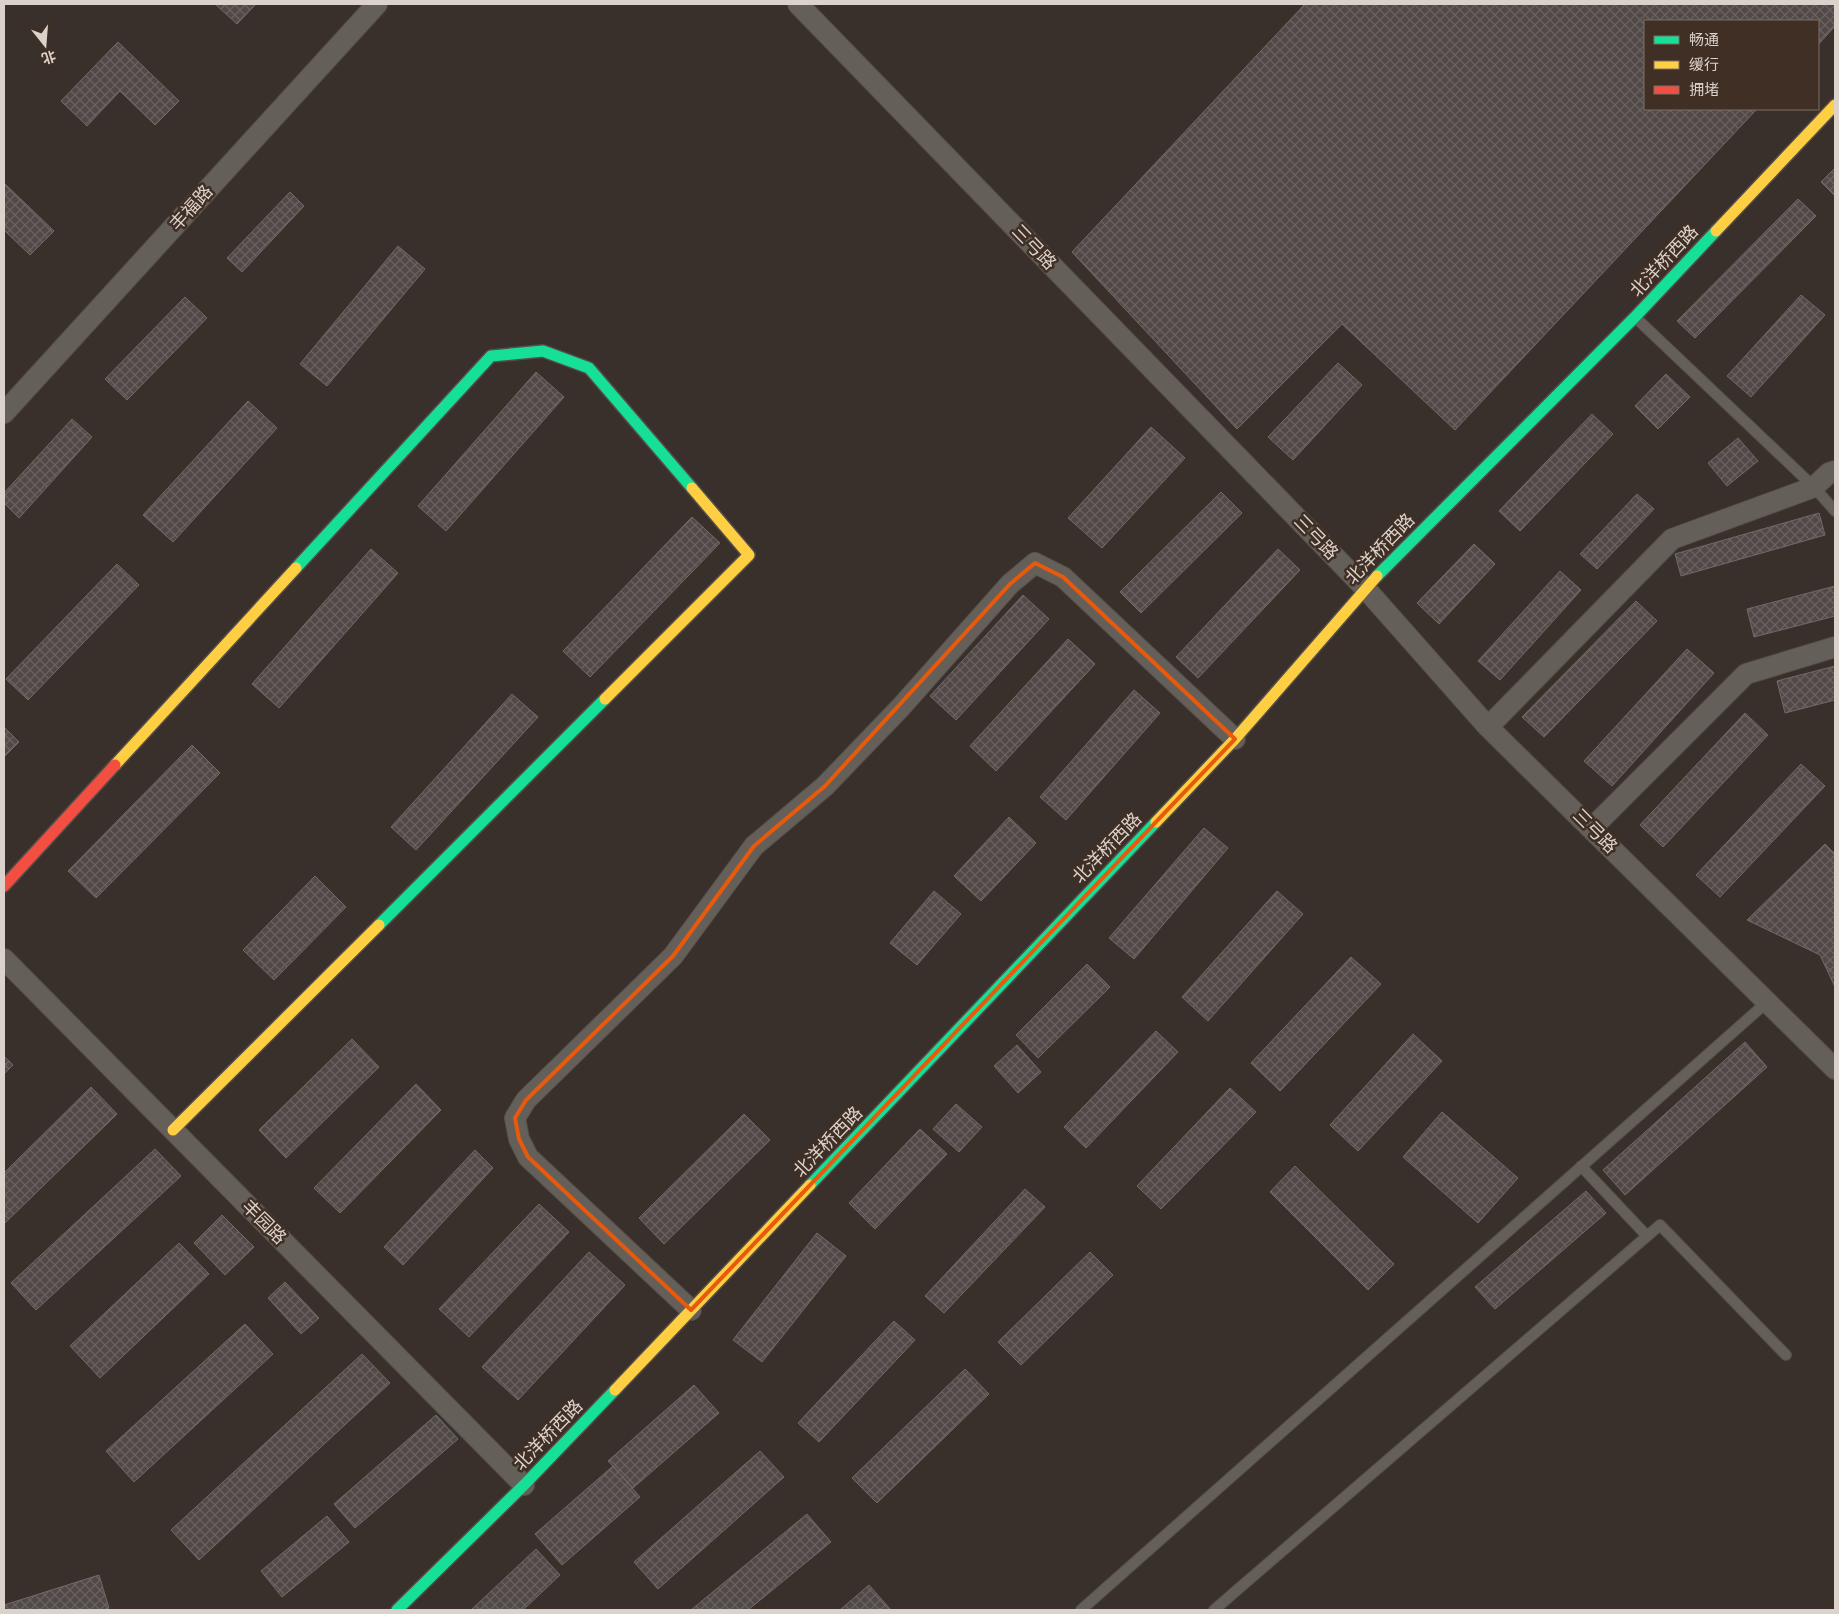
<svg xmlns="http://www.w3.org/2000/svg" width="1839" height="1614" viewBox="0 0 1839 1614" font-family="'Space Grotesk','Noto Sans SC',sans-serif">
<defs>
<pattern id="building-cross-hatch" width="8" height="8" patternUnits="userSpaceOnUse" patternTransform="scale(1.25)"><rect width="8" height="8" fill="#514948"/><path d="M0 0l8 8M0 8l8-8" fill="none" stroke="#696261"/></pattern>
</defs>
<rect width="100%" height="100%" fill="#39302b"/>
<path fill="url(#building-cross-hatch)" stroke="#726969" d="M215,4H256L237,24Z
M1305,4H1835V26L1818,45V21H1645V109H1757L1455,430L1342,324L1237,429L1072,252Z
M118,42L179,101L155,125L120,91L87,126L61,101Z
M1835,168V196L1821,182Z
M4,183L54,231L30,255L4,230Z
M290,192L304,206L242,272L227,258Z
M1798,199L1816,216L1695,338L1677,321Z
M398,246L425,269L327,386L300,364Z
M1801,295L1825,315L1751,397L1727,376Z
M185,297L207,318L127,400L105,379Z
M1338,363L1362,385L1293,460L1268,437Z
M536,372L564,397L446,531L418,506Z
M1666,374L1690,397L1658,429L1635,406Z
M248,401L277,428L173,542L143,515Z
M1592,414L1613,434L1520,531L1499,511Z
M72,419L92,437L19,518L4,503V493Z
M1151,427L1185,458L1102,548L1068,518Z
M1738,438L1758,461L1727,486L1708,463Z
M1221,492L1242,513L1141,613L1120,592Z
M1637,494L1654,509L1597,569L1580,554Z
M1819,513L1825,535L1681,576L1675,554Z
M692,517L720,543L590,677L563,651Z
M1474,544L1495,564L1439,624L1417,603Z
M371,549L398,573L279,708L252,684Z
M1278,549L1300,570L1198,678L1176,657Z
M117,564L139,585L28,700L6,679Z
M1560,571L1581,590L1500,680L1478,661Z
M1835,586V616L1754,637L1747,609Z
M1023,595L1049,619L956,720L930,696Z
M1636,601L1657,621L1544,737L1522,717Z
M1068,639L1095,664L996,771L970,746Z
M1687,649L1714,673L1612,786L1584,761Z
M1835,666V700L1785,713L1777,681Z
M1134,690L1160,713L1066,820L1040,797Z
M512,694L538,717L416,850L391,827Z
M1745,713L1768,735L1663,847L1640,825Z
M4,727L19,742L4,757Z
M192,745L220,773L96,898L68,871Z
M1801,764L1825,786L1720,897L1696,875Z
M1009,817L1036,843L981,901L954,876Z
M1204,828L1228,848L1134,959L1109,938Z
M1825,844L1835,854V987L1820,955L1747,920Z
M315,876L346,907L274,980L243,950Z
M934,891L961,914L917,965L890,943Z
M1277,891L1303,914L1208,1021L1182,997Z
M1351,957L1381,984L1280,1091L1251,1063Z
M1087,964L1110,987L1038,1058L1016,1035Z
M1156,1031L1178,1052L1086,1148L1064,1127Z
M1413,1034L1442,1061L1358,1151L1330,1125Z
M352,1039L379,1067L286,1158L259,1130Z
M1745,1042L1767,1067L1625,1195L1603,1170Z
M1017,1045L1041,1072L1018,1093L994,1066Z
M4,1056L13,1065L4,1074Z
M416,1084L441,1110L340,1213L314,1188Z
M91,1087L117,1114L4,1224V1173Z
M1230,1088L1256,1112L1161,1209L1137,1186Z
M956,1104L982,1127L959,1152L933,1129Z
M1442,1112L1518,1178L1478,1223L1403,1157Z
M744,1114L770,1140L664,1244L639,1218Z
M920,1129L947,1154L875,1229L849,1203Z
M155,1149L181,1176L36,1310L11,1283Z
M475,1150L493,1168L403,1265L384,1247Z
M1295,1166L1394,1264L1368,1290L1270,1192Z
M1025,1189L1045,1207L944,1313L925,1296Z
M1586,1191L1606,1213L1495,1309L1475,1287Z
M539,1204L569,1232L469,1337L439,1309Z
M222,1215L254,1247L225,1275L194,1243Z
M817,1233L846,1256L762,1362L733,1340Z
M179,1243L209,1274L100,1378L70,1346Z
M589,1252L625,1285L518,1400L482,1367Z
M1090,1252L1113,1275L1021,1365L998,1342Z
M285,1282L319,1318L301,1334L268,1298Z
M894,1321L915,1340L819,1442L798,1423Z
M245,1324L273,1354L134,1482L106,1451Z
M362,1354L390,1383L199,1560L171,1530Z
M965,1369L989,1394L877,1503L852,1478Z
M694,1385L719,1413L633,1488L608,1461Z
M436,1415L458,1439L355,1528L334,1504Z
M760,1451L784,1477L658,1589L634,1562Z
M613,1466L640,1497L562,1565L535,1534Z
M807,1514L831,1542L748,1610H691Z
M327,1516L349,1542L282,1597L261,1571Z
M536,1549L560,1575L523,1610H471Z
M99,1575L109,1608L103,1610H4V1605Z
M869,1585L891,1610H840Z"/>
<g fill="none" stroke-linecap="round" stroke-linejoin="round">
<g stroke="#564e49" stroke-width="12">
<path id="lane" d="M1636,318L1814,487L1835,511
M1581,1166L1647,1236
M1081,1610L1767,1002
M1214,1610L1660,1225L1786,1355"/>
</g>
<g stroke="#564e49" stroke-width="22">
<path id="street" d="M798,4L1365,588L1488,727L1835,1069
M4,413L377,4
M1488,727L1672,539L1814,487L1829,473L1835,471
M1592,828L1746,674L1835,647
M4,959L524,1485
M691,1310L528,1157L519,1139L515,1118L526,1100L673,956L754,846L825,786L901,707L1010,584L1035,563L1063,577L1235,739"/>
</g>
<g stroke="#564e49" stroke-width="14">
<path id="fast" d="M296,568L491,356L543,351L589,368L692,488
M1377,576L1635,317L1716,231
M379,925L605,699
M810,1185L1156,822
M397,1610L524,1485L615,1390"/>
</g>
<g stroke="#564e49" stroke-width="14">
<path id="slow" d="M1716,231L1835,105
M605,699L749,555L692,488
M115,765L296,568
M1156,822L1235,739L1377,576
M173,1130L379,925
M615,1390L810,1185"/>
</g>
<g stroke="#564e49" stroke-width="14">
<path id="jam" d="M4,886L115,765"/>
</g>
<use href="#lane" stroke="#646059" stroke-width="10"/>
<use href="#street" stroke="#646059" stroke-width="20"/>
<use href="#fast" stroke="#16e098" stroke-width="11"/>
<use href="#slow" stroke="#ffcf43" stroke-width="11"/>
<use href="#jam" stroke="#f24e42" stroke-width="11"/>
</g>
<path fill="none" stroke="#e8590c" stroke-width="4" stroke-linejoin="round" d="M1035,563L1063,577L1235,739L691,1310L528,1157L519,1139L515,1118L526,1100L673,956L754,846L825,786L1010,584Z"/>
<g text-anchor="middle" stroke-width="5" stroke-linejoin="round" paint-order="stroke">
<g font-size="18" fill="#dcd2cc" stroke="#3f2f25">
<text transform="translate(191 208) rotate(-48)" y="6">丰福路</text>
<text transform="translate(1034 247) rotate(46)" y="6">三弓路</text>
<text transform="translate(1664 261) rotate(-47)" y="6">北洋桥西路</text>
<text transform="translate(1316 537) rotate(46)" y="6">三弓路</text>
<text transform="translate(1380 549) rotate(-46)" y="6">北洋桥西路</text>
<text transform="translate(1595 831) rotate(45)" y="6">三弓路</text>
<text transform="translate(1107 848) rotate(-46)" y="6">北洋桥西路</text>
<text transform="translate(828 1142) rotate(-46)" y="6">北洋桥西路</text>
<text transform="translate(264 1222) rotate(45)" y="6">丰园路</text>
<text transform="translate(548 1435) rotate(-46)" y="6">北洋桥西路</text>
</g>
</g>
<rect width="1839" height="1614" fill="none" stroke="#dcd2cc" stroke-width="10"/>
<rect x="1644" y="20" width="175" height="90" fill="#3f2f25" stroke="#7e7068"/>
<rect x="1654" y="36" width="25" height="8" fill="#16e098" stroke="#7e7068"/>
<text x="1689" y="45" font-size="15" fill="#dcd2cc">畅通</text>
<rect x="1654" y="61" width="25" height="8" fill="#ffcf43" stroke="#7e7068"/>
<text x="1689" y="70" font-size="15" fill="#dcd2cc">缓行</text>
<rect x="1654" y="86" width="25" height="8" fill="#f24e42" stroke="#7e7068"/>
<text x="1689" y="95" font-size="15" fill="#dcd2cc">拥堵</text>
<g transform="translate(45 45) rotate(163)" stroke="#3f2f25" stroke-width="4" paint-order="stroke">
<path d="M0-4L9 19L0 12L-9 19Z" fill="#dcd2cc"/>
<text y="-8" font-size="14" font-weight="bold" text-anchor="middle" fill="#dcd2cc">北</text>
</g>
</svg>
